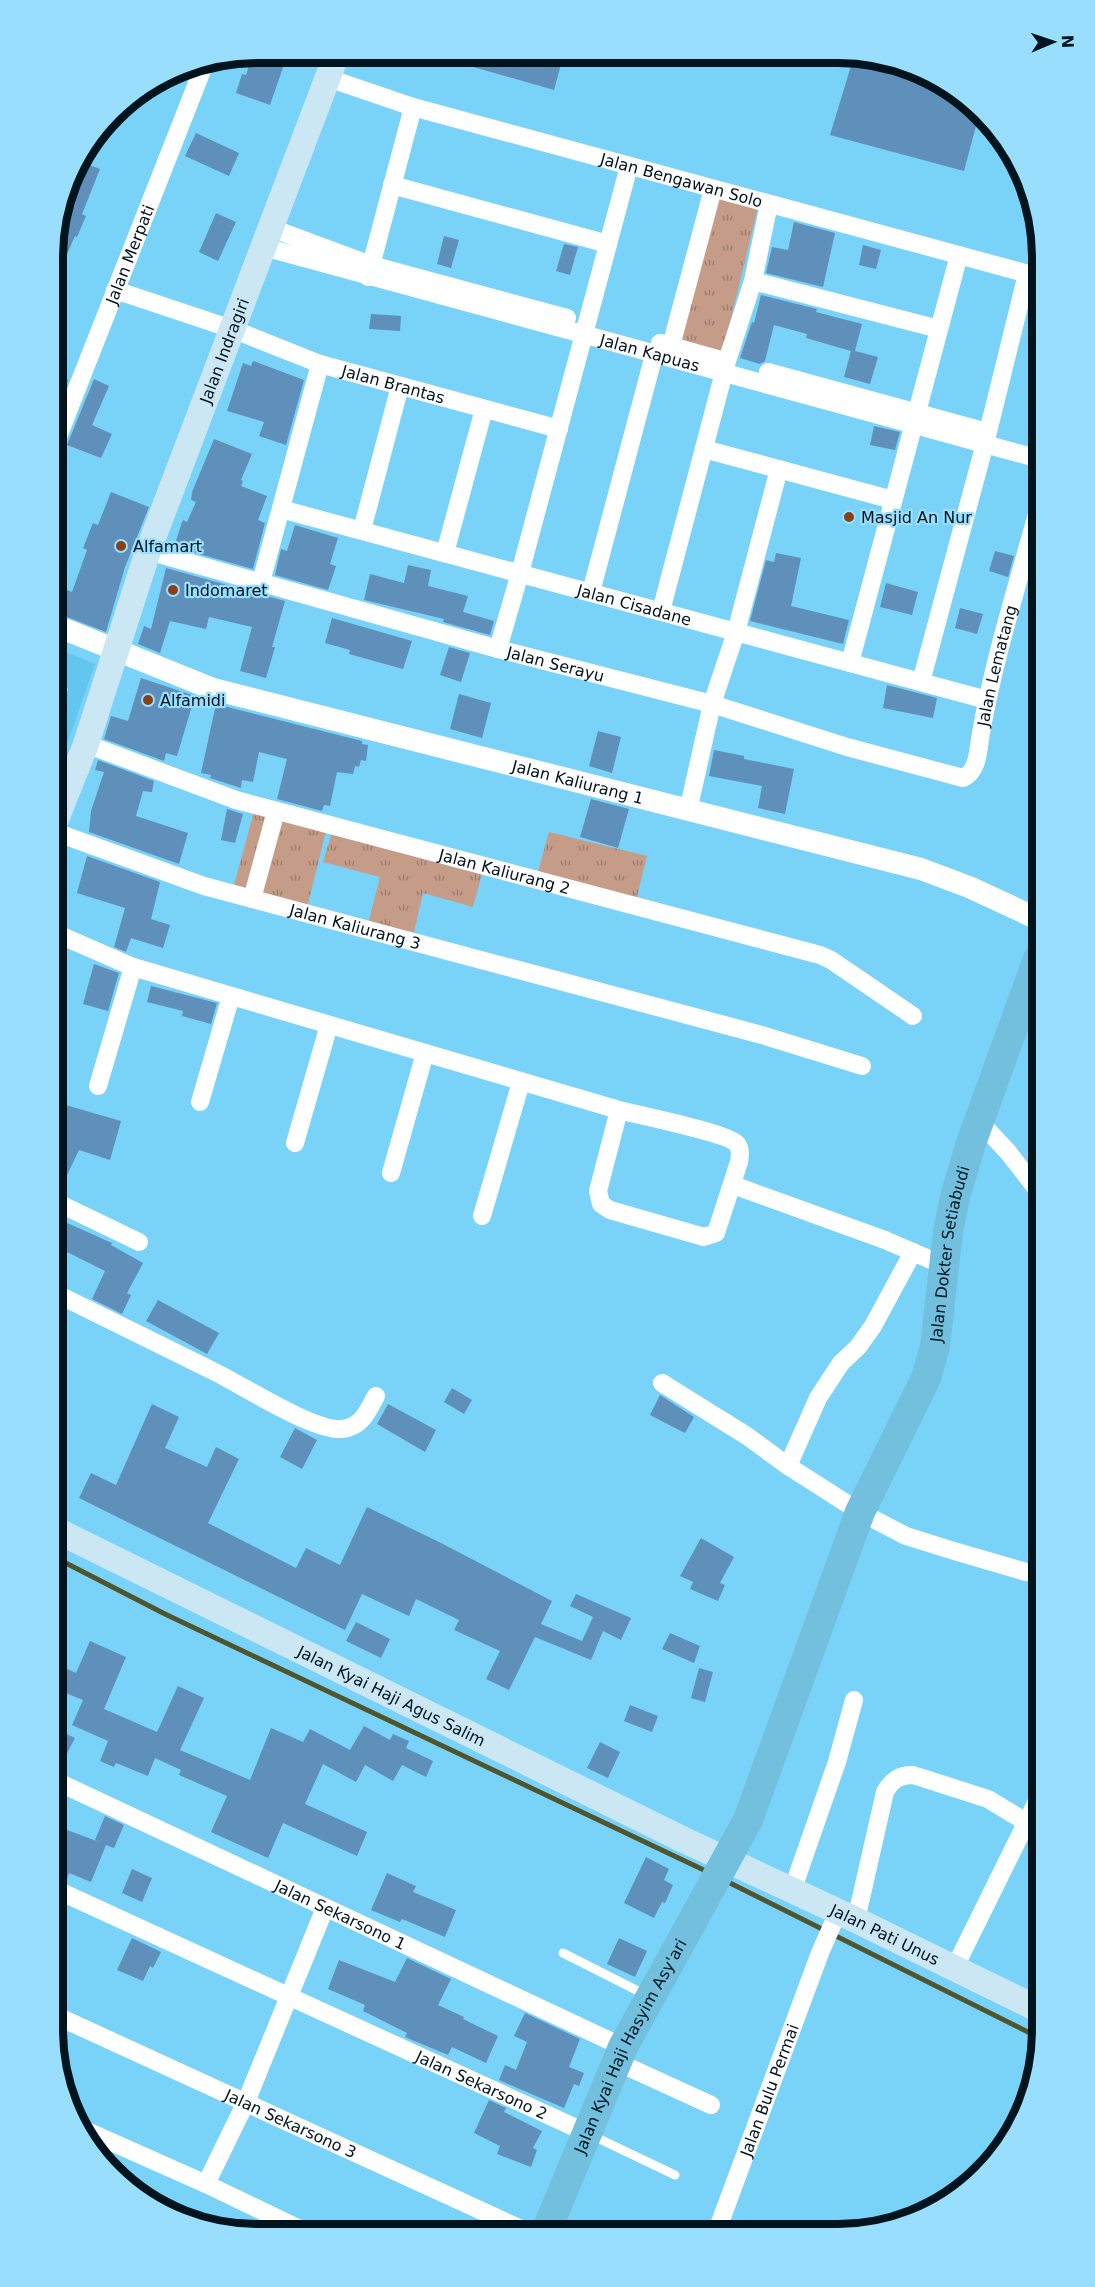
<svg xmlns="http://www.w3.org/2000/svg" width="1095" height="2287" viewBox="0 0 1095 2287" font-family="'DejaVu Sans',sans-serif">
<defs>
<pattern id="grass-tufts" width="24" height="20" patternUnits="userSpaceOnUse" patternTransform="scale(1.5)"><rect width="24" height="20" fill="#c59c88"/><path d="M3 7l-1-3M5 7V3M7 7l1-3M15 17l-1-3M17 17v-4M19 17l1-3" fill="none" stroke="#9e7e6f"/></pattern>
</defs>
<rect width="100%" height="100%" fill="#79d3f9"/>
<path fill="#62c6ef" d="M54,647L95,664L55,779Z"/>
<path fill="url(#grass-tufts)" d="M716,195L758,207L723,352L680,342Z
M254,811L326,831L307,908L233,889Z
M332,832L482,874L473,907L423,893L413,936L368,924L380,877L323,862Z
M549,832L647,856L636,901L537,875Z"/>
<g fill="none" stroke-linecap="round" stroke-linejoin="round">
<path stroke="#50552d" stroke-width="5" d="M58,1559L165,1614L708,1872
M724,1880L1042,2039"/>
</g>
<path fill="#5f8fbb" d="M253,53H288L270,105L236,93L242,74L246,75Z
M443,54H556L563,57L554,90L442,58Z
M854,56H878L973,103L980,111L964,171L830,135Z
M196,133L239,153L229,176L185,156Z
M84,163L100,169L82,214L86,216L77,237L75,236L53,286V243L63,206L66,207Z
M216,213L236,222L218,261L199,252Z
M794,222L835,233L823,287L766,273L772,247L788,250Z
M444,236L459,240L451,268L437,264Z
M564,244L578,247L570,275L556,271Z
M863,245L881,250L876,269L859,265Z
M761,295L817,309L816,312L862,324L855,351L878,357L870,384L844,377L851,351L806,338L807,334L774,325L765,361L760,364L740,358L752,322L754,323Z
M371,314L401,316L400,331L369,329Z
M253,361L304,380L286,445L259,436L264,422L227,411L243,363L251,366Z
M53,373L68,380L59,403L54,400Z
M94,379L109,386L92,425L112,434L101,458L67,445Z
M874,426L900,432L895,450L870,445Z
M214,439L252,454L241,480L243,481L241,486L267,496L258,520L265,523L253,569L174,547L182,522L183,520L187,522L196,502L191,500L192,492Z
M111,492L149,507L125,567L106,632L54,612V585L72,592L87,550L83,548L93,523L98,525Z
M295,525L338,538L330,564L336,566L328,590L275,575L281,549L287,551Z
M995,551L1014,556L1008,577L989,571Z
M776,553L801,558L791,606L849,620L843,644L750,621L766,560L774,562Z
M408,565L431,570L428,586L468,596L463,612L494,621L490,635L443,622L444,619L364,600L370,574L404,583Z
M166,568L285,601L272,647H275L266,678L240,671L252,627L209,617L206,629L170,621L160,653L138,644L144,626L151,629Z
M886,583L918,592L912,615L880,607Z
M960,608L983,614L977,634L955,628Z
M332,618L412,641L403,669L349,654L350,650L325,643Z
M449,647L470,653L461,682L440,675Z
M141,678L195,696L177,756L166,753L164,761L104,739L111,716L128,721Z
M887,685L937,698L933,718L883,708Z
M459,694L491,703L482,738L450,729Z
M216,704L362,741V744L368,745L366,761L361,760L359,767L355,766L353,774L337,772L330,806L324,805L322,811L277,799L287,759L259,752L253,782L242,780L241,788L210,778L211,775L201,773Z
M598,731L621,737L612,773L589,766Z
M714,750L744,756V759L794,769L785,814L758,808L762,786L709,776Z
M98,760L154,781L152,792L143,791L136,816L188,833L179,864L89,832L91,811L104,772L95,770Z
M591,799L629,809L618,848L580,837Z
M227,809L243,814L235,843L221,840Z
M87,856L160,882L151,919L170,925L163,948L131,938L126,952L114,947L125,908L77,893Z
M94,964L119,973L108,1011L83,1004Z
M151,986L217,1003L211,1024L182,1016L183,1011L147,1002Z
M62,1104L121,1121L110,1160L79,1150L59,1192L56,1191V1124Z
M56,1218L112,1243L111,1245L143,1263L127,1293L131,1295L122,1314L92,1299L105,1271L57,1247Z
M158,1300L219,1333L207,1354L146,1321Z
M452,1388L472,1400L464,1414L444,1402Z
M660,1395L694,1417L685,1433L650,1415Z
M152,1404L179,1417L165,1448L207,1467L216,1447L239,1459L208,1523L296,1568L306,1548L340,1565L367,1507L441,1543L552,1601L541,1624L582,1641L593,1617L570,1606L576,1594L631,1618L621,1640L603,1631L591,1660L535,1637L509,1690L486,1679L500,1651L454,1630L459,1620L416,1599L409,1616L362,1594L345,1630L79,1498L91,1473L116,1485Z
M388,1404L436,1430L425,1452L377,1424Z
M295,1428L317,1440L302,1469L280,1457Z
M701,1538L734,1557L720,1583L725,1585L718,1601L690,1589L693,1582L680,1576Z
M356,1622L390,1639L381,1658L346,1641Z
M670,1633L700,1646L694,1663L662,1649Z
M90,1641L126,1657L104,1709L157,1732L178,1686L204,1698L180,1750L250,1780L271,1728L303,1742L310,1729L350,1750L364,1726L390,1740L393,1734L409,1741L406,1748L433,1761L426,1777L402,1765L393,1781L365,1765L356,1782L323,1764L305,1804L367,1832L357,1856L283,1823L268,1858L211,1832L227,1796L179,1775L181,1770L155,1758L148,1776L116,1763L114,1767L100,1761L108,1741L72,1725L83,1700L58,1690V1665L76,1673Z
M699,1668L713,1672L705,1702L691,1698Z
M630,1705L658,1716L652,1732L624,1721Z
M58,1730L75,1738L58,1771Z
M600,1742L620,1752L608,1778L587,1768Z
M105,1816L124,1825L114,1848L106,1845L91,1882L69,1873L66,1882L59,1880V1827L102,1843L95,1840Z
M646,1857L669,1869L664,1880L673,1885L665,1903L662,1902L654,1918L624,1903Z
M132,1869L152,1878L142,1902L122,1893Z
M387,1873L416,1886L413,1892L456,1910L445,1937L402,1919L400,1922L371,1910Z
M132,1938L161,1952L153,1968L150,1966L143,1981L117,1970Z
M619,1938L647,1951L635,1977L607,1964Z
M407,1958L451,1979L438,2005L464,2017L463,2019L498,2036L486,2063L452,2047L448,2055L405,2037L407,2033L363,2011L365,2005L328,1989L339,1960L395,1982Z
M525,2013L580,2039L569,2067L584,2073L579,2086L574,2084L564,2108L499,2080L505,2065L516,2070L527,2042L514,2036Z
M489,2100L506,2108L504,2112L542,2131L533,2148L537,2150L531,2167L497,2154L500,2146L474,2133Z"/>
<g fill="none" stroke-linecap="round" stroke-linejoin="round">
<path stroke="#fff" stroke-width="9" d="M55,711L63,690
M563,1953L646,1995
M589,2134L675,2175"/>
<g stroke="#fff" stroke-width="18">
<path id="s1" d="M328,78L413,107L1036,276"/>
<path d="M392,185L608,244"/>
<path d="M271,228L371,265L567,318"/>
<path id="s2" d="M264,247L1036,458"/>
<path d="M368,277L413,107"/>
<path d="M753,281L939,329"/>
<path id="s3" d="M115,290L232,329L320,364L559,429"/>
<path d="M660,343L721,360"/>
<path d="M671,346L713,189"/>
<path d="M768,372L987,432"/>
<path id="s4" d="M54,447L205,63"/>
<path d="M704,449L893,500"/>
<path id="s5" d="M281,509L987,700"/>
<path d="M362,530L400,386"/>
<path id="s6" d="M148,551L498,649L712,704L847,747L963,778C979,771 978,748 981,733C994,659 1017,587 1037,514"/>
<path d="M445,553L484,409"/>
<path d="M261,582L320,364"/>
<path d="M591,592L654,355"/>
<path d="M661,611L727,361L753,281L769,204"/>
<path d="M498,649L520,573L629,166"/>
<path d="M850,663L959,255"/>
<path d="M921,682L988,432L1027,274"/>
<path id="s7" d="M86,744L236,800L820,955L831,960L913,1016"/>
<path d="M688,811L712,704L736,632L779,469"/>
<path id="s8" d="M55,832L204,886L762,1035L862,1066"/>
<path d="M252,899L276,811"/>
<path d="M55,933L133,967L619,1110C638,1115 728,1133 737,1144C741,1149 740,1156 739,1162L716,1233L704,1237L610,1210L601,1204L598,1191L619,1110"/>
<path d="M98,1086L133,967"/>
<path d="M200,1102L231,996"/>
<path d="M979,1121L1008,1152L1039,1192"/>
<path d="M295,1143L329,1025"/>
<path d="M391,1173L425,1053"/>
<path d="M733,1185L885,1240L945,1266"/>
<path d="M56,1202L139,1242"/>
<path d="M482,1216L521,1082"/>
<path d="M57,1294C109,1320 161,1345 213,1371C242,1385 312,1431 342,1429C362,1427 367,1412 376,1396"/>
<path d="M662,1383L747,1436L788,1466L860,1512L906,1536L954,1551L1026,1572L1040,1573"/>
<path d="M788,1466L818,1398L841,1363L858,1347L873,1326L913,1252"/>
<path id="s9" d="M58,1782L623,2047"/>
<path id="s10" d="M59,1891L587,2133"/>
<path d="M792,1891L837,1762L854,1700"/>
<path d="M856,1920L885,1792C892,1780 899,1775 913,1775L988,1799L1041,1831"/>
<path d="M955,1967L1041,1793"/>
<path id="s11" d="M59,2017L521,2229"/>
<path d="M617,2062L711,2105"/>
<path d="M80,2128L206,2184L302,2230"/>
<path d="M206,2184L246,2102L325,1908"/>
<path id="s12" d="M718,2228L820,1953L838,1912"/>
</g>
<path stroke="#fff" stroke-width="22" id="s13" d="M54,625L213,689L921,869L969,887L1038,919"/>
<g stroke="#cae7f3" stroke-width="26">
<path id="s14" d="M55,822L86,744L148,551L337,53"/>
<path id="s15" d="M58,1531L684,1840L856,1920L1042,2011"/>
</g>
<path stroke="#72c0de" stroke-width="30" id="s16" d="M547,2229L623,2047L748,1820L860,1512L926,1378L935,1346L948,1232L955,1197L971,1143L1038,959"/>
</g>
<g fill="#87411a" stroke="#99defc" stroke-width="2">
<circle cx="849" cy="517" r="6"/>
<circle cx="121" cy="546" r="6"/>
<circle cx="173" cy="590" r="6"/>
<circle cx="148" cy="700" r="6"/>
</g>
<g text-anchor="middle" stroke-width="4.5" stroke-linejoin="round" paint-order="stroke">
<g font-size="16" fill="#00141e" stroke="#99defc">
<text dy="6" stroke="none"><textPath href="#s1" startOffset="368">Jalan Bengawan Solo</textPath></text>
<text dy="6" stroke="none"><textPath href="#s4" startOffset="207">Jalan Merpati</textPath></text>
<text dy="6" stroke="none"><textPath href="#s14" startOffset="501">Jalan Indragiri</textPath></text>
<text dy="6" stroke="none"><textPath href="#s2" startOffset="400">Jalan Kapuas</textPath></text>
<text dy="6" stroke="none"><textPath href="#s3" startOffset="294">Jalan Brantas</textPath></text>
<text dy="6" stroke="none"><textPath href="#s5" startOffset="366">Jalan Cisadane</textPath></text>
<text dy="6" stroke="none"><textPath href="#s6" startOffset="423">Jalan Serayu</textPath></text>
<text dy="6" stroke="none"><textPath href="#s6" startOffset="966">Jalan Lematang</textPath></text>
<text dy="6" stroke="none"><textPath href="#s13" startOffset="548">Jalan Kaliurang 1</textPath></text>
<text dy="6" stroke="none"><textPath href="#s7" startOffset="438">Jalan Kaliurang 2</textPath></text>
<text dy="6" stroke="none"><textPath href="#s8" startOffset="315">Jalan Kaliurang 3</textPath></text>
<text dy="6" stroke="none"><textPath href="#s16" startOffset="1060">Jalan Dokter Setiabudi</textPath></text>
<text dy="6" stroke="none"><textPath href="#s15" startOffset="372">Jalan Kyai Haji Agus Salim</textPath></text>
<text dy="6" stroke="none"><textPath href="#s9" startOffset="312">Jalan Sekarsono 1</textPath></text>
<text dy="6" stroke="none"><textPath href="#s15" startOffset="920">Jalan Pati Unus</textPath></text>
<text dy="6" stroke="none"><textPath href="#s16" startOffset="201">Jalan Kyai Haji Hasyim Asy'ari</textPath></text>
<text dy="6" stroke="none"><textPath href="#s10" startOffset="465">Jalan Sekarsono 2</textPath></text>
<text dy="6" stroke="none"><textPath href="#s12" startOffset="147">Jalan Bulu Permai</textPath></text>
<text dy="6" stroke="none"><textPath href="#s11" startOffset="255">Jalan Sekarsono 3</textPath></text>
</g>
<g font-size="16" fill="#00141e" stroke="#99defc" text-anchor="start">
<text x="861" y="523">Masjid An Nur</text>
<text x="133" y="552">Alfamart</text>
<text x="185" y="596">Indomaret</text>
<text x="160" y="706">Alfamidi</text>
</g>
</g>
<path d="M0 0H1095V2287H0ZM257 63H838A194 194 0 0 1 1032 257V2030A194 194 0 0 1 838 2224H257A194 194 0 0 1 63 2030V257A194 194 0 0 1 257 63Z" fill="#99defc" fill-rule="evenodd"/>
<path fill="none" stroke="#00141e" stroke-width="8" d="M257 63H838A194 194 0 0 1 1032 257V2030A194 194 0 0 1 838 2224H257A194 194 0 0 1 63 2030V257A194 194 0 0 1 257 63Z"/>
<g transform="translate(1053 42) rotate(88)" stroke="#99defc" stroke-width="4.5" paint-order="stroke">
<path d="M0-4.5L10 22L0 15L-10 22Z" fill="#00141e"/>
<text y="-9" font-size="16" font-weight="bold" text-anchor="middle" fill="#00141e">N</text>
</g>
</svg>
